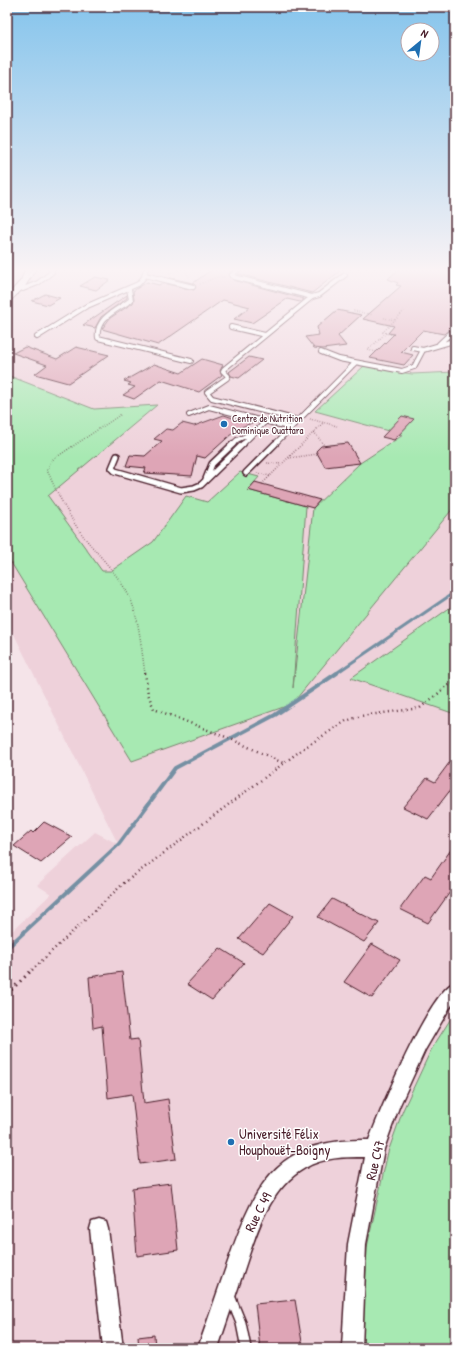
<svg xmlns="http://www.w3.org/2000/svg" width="462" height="1355" viewBox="0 0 462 1355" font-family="'Patrick Hand',sans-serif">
<rect width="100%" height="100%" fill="#f5e4e9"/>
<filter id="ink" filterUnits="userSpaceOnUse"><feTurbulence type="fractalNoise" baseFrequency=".025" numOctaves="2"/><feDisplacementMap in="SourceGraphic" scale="8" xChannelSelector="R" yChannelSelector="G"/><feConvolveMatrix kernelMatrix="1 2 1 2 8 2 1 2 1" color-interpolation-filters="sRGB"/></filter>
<g filter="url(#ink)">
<path fill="#eed1da" d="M7,268H455V1348H7V936L51,894L37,885L95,832L118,844L7,620Z"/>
<path fill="#a7e9b2" stroke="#78846e" d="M364,366L412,374L455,372V506L292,704L132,761L7,556V375L94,409L157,405L48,496L102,571H111L153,542L186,496L207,502L240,472L259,477L248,490L306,506L293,688L313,508L360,463L403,435L315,411Z
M455,604V714L351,678Z
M455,1012V1348H362L367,1247L388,1152L403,1110L431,1050Z"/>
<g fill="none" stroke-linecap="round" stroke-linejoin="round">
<path stroke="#7590a3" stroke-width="3" d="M335,674L455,592"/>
<path stroke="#7590a3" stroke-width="4" d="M7,948L119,844L175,768L275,715L337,673"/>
</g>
<path fill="#dea5b6" stroke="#4a1f2b" d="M214,268H234L229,274L233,280L304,299L300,302L287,299L252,323L234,319L250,307L223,300L158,345L102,329L110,318L133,303L134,300L133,291L147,282L159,285L162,283L194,290L196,287L194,284L170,278L193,283Z
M242,268H344L312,293L238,274Z
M400,268H455V324L444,334L423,330L401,352L413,355L404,365L370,358L394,334L388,333L394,326L363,319L401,286L396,285L398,283L388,279Z
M95,277L110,280L96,290L80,286Z
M45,294L60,298L48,305L32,301Z
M127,295V298L101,317L95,328L83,325Z
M337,310L361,315L338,336L346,346L323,349L314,348L305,337L319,335L317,327Z
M25,347L57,359L76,347L109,355L68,383L35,374L47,365L13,353Z
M249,357L262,360L239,378L231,376L229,372Z
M202,359L223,365L220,371L222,375L199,392L161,380L134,399L123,395L135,387L128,385L131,383L124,381L154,364L181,373Z
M224,415L239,420L240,419L254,422L237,429L205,458L197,456L192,476L144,473L146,468L126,466L130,455L145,456L162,441L154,439L166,429L173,430L182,423L194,426Z
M402,416L414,419L394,440L382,437Z
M348,443L360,463L325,467L316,451L321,446Z
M255,482L262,484L320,500L313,508L248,490Z
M455,755V784L428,819L403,807L427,778L435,782Z
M44,822L72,837L41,863L14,846L31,831L33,833Z
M455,844V885L428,923L400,909L425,875L431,878Z
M332,899L379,923L364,942L318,917Z
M270,903L293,916L263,953L239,939Z
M372,944L400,960L372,998L344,982Z
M220,948L244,963L212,1000L187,984Z
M122,972L130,1040L138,1039L144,1103L168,1099L176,1159L140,1164L132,1094L108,1098L102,1026L93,1028L89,977Z
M171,1183L178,1250L137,1256L132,1188Z
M295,1300L303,1348H260L255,1304Z
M154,1335L155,1348H139L138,1337Z"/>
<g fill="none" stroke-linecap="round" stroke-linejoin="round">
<g stroke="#4a1f2b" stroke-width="6">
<path id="lane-far2" d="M239,268L232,275L234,277L312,297L319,295L345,275
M145,275L193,287
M23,289L38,283L52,272L50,268
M129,289L131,300C117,310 95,318 98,338L191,361
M13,292L23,281L28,268
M7,301L23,286L34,268
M231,327L265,335
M37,337L85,307L138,284L144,277L146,268
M439,344L455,329
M413,348L423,350
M321,352L339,359L402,371L414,367L423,350L450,342L455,339
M189,415L209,407L291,428
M298,420L212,398L207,392L227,378L228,376L223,371L224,369L312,297
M232,445L237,440L252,433
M242,445L266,421
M274,445L355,363"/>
</g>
<g stroke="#4a1f2b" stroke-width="8">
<path id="lane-far1" d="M117,456L112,468L115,471L181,490L194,488L201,485L243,444
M246,473L275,444
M206,479L212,464L233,444"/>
</g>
<g stroke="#4a1f2b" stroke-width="12">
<path id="lane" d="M230,1296L241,1323L246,1348"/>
</g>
<g stroke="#4a1f2b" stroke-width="3">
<path id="street" d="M455,982V1001L449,1009L425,1050L399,1107L384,1149L366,1244L362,1348H342L348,1244L365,1157C344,1157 324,1157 305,1168C267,1190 255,1237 242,1276C234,1300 226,1324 218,1348H198C209,1317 219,1287 230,1256C257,1179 280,1138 369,1140C380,1111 429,992 455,982Z
M99,1220L106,1222L108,1229L123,1348H103L90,1229L92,1222Z"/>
</g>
<path stroke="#4a1f2b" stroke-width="1.5" stroke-dasharray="0.5 2" stroke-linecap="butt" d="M185,270L189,277
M169,273L186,268
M200,284L217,277H225
M352,313L354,311L373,315
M384,318L395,320
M393,335L383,332L404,311
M376,352L368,350L386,333
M120,415L52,460L47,470C57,493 69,517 84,537C100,557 119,575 130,598C139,617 142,653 145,674
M310,419L337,426
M314,432L324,445
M289,458L318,454
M267,463L282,464
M257,473L270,476
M262,484L323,423"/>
<path stroke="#4a1f2b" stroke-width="2.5" stroke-dasharray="1 3.5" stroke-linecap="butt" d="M145,673L148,694L154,709L231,739L283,763
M32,970L124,883L304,748L346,721L361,716L420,708L449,685L455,683"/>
<path stroke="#4a1f2b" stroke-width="3" stroke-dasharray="1.5 4.5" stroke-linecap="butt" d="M7,994L33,969"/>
<use href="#lane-far2" stroke="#fff" stroke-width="4"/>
<use href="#lane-far1" stroke="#fff" stroke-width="5"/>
<use href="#lane" stroke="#fff" stroke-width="9"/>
<use href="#street" fill="#fff" fill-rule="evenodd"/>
</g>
</g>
<linearGradient id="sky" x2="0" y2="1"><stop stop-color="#85c4ec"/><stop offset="0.59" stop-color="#faf3f5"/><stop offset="1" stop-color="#faf3f5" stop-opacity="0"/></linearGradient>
<rect width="462" height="458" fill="url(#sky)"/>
<g fill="#1f6fb2" stroke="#fff" stroke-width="1.5">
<circle cx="224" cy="424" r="4"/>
<circle cx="231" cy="1142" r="4"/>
</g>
<g text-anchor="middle" stroke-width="3" stroke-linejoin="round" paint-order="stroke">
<g font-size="10" fill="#4a1f2b" stroke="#fff" text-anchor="start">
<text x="232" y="422">Centre de Nutrition<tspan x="232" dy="12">Dominique Ouattara</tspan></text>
</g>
<g font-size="14" fill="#4a1f2b" stroke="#fff" text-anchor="start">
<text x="239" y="1139">Université Félix<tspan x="239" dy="16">Houphouët-Boigny</tspan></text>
</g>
<g font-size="14" fill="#4a1f2b" stroke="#fff">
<text transform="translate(375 1160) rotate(-76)" y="5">Rue C47</text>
<text transform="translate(258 1212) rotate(-63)" y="5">Rue C 49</text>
</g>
</g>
<rect width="462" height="1355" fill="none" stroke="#fff" stroke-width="24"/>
<rect x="12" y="12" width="438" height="1331" fill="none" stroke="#4a1f2b" stroke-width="1.5" filter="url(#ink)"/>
<g transform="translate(420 42) rotate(29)"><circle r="19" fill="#ffffff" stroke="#b7a5aa"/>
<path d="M0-3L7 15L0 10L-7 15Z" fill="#1f6fb2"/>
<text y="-6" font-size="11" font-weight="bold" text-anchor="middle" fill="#4a1f2b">N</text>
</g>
</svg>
